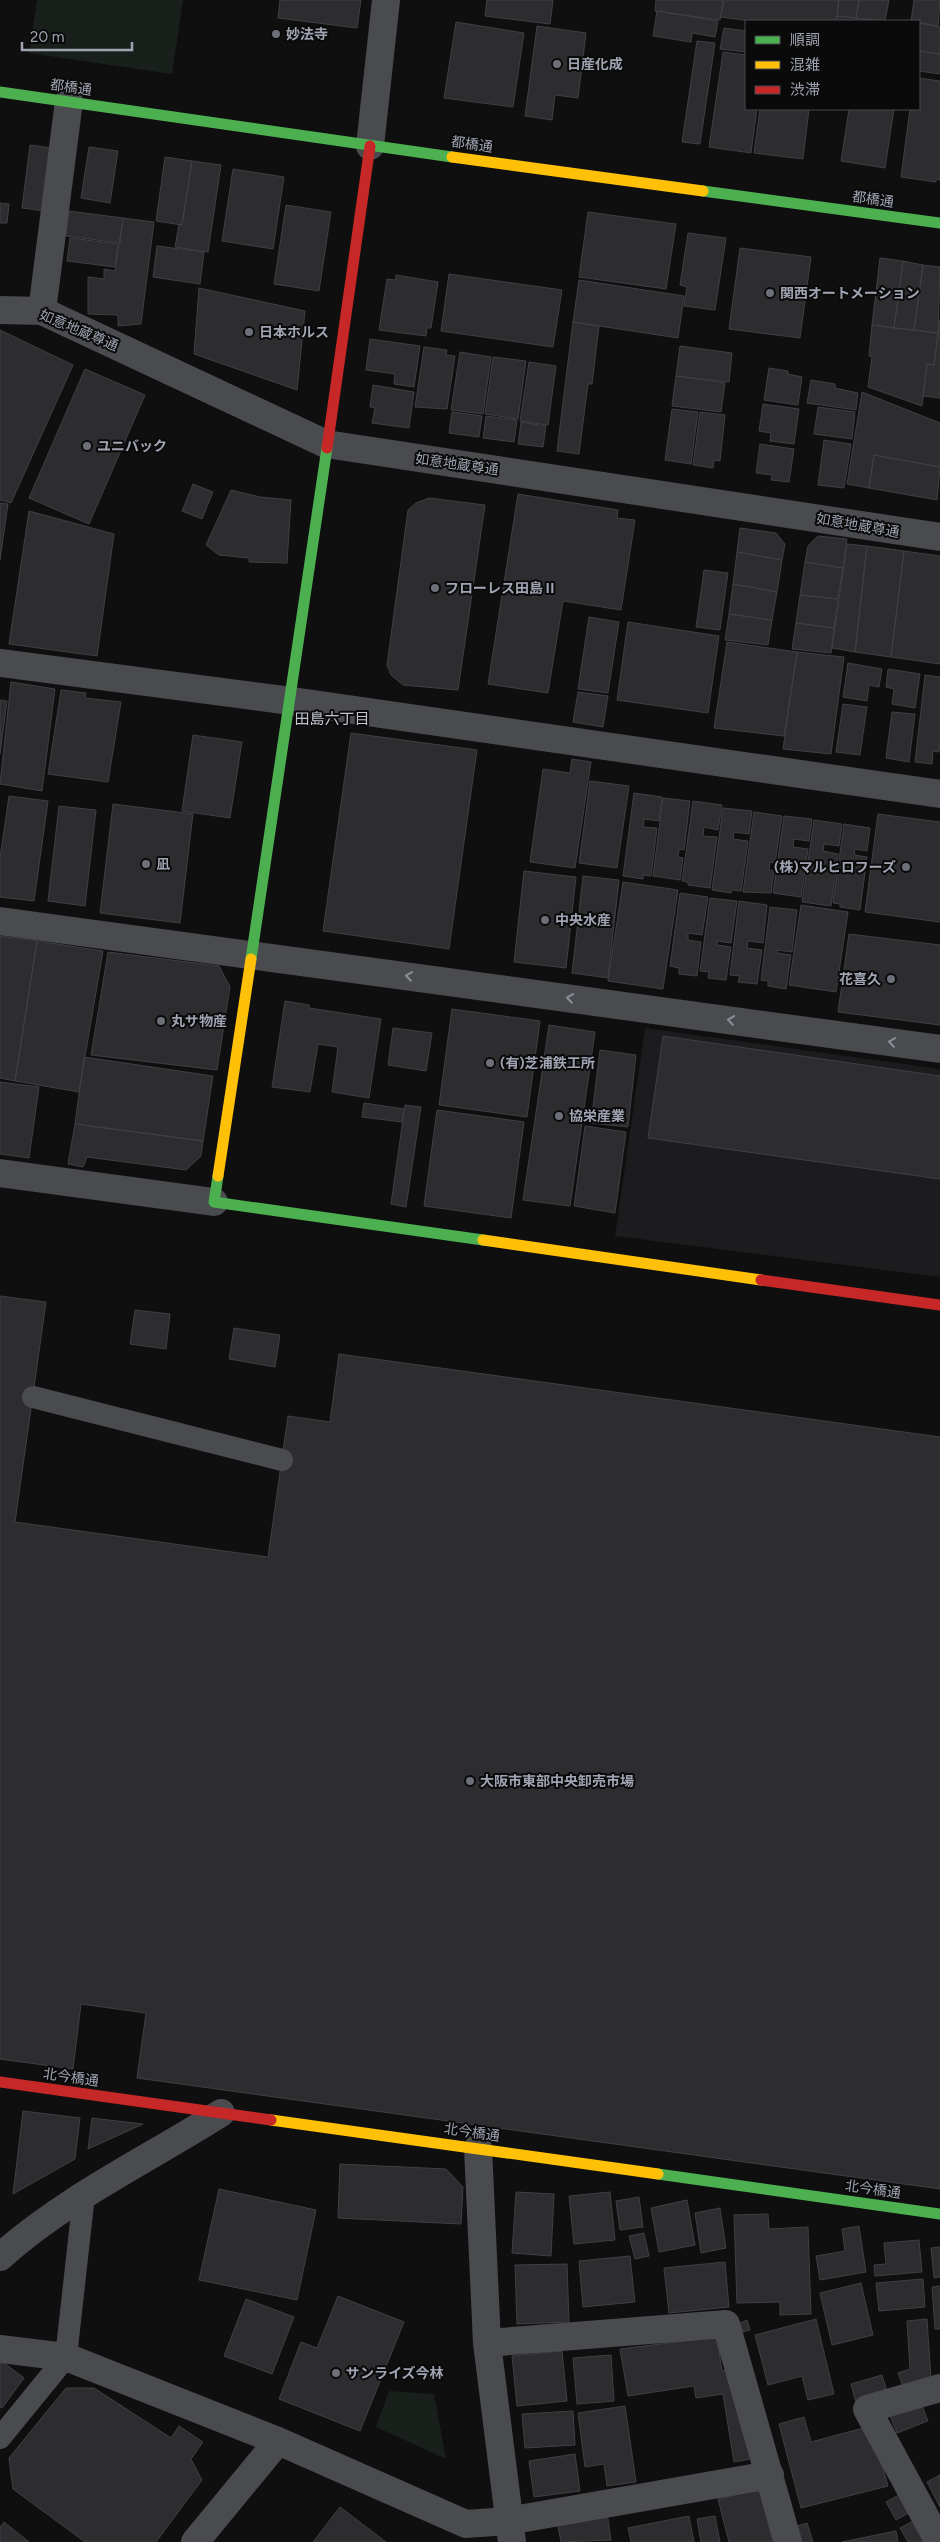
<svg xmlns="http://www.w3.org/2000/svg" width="940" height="2542" viewBox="0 0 940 2542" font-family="Figtree,'Noto Sans JP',sans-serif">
<rect width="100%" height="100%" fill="#0f0f10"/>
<path fill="#1c1c1e" d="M645,1028L940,1069V1277L615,1236Z"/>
<path fill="#19201b" d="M37,0H183L172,74L29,53Z
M389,2391L434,2394L446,2459L376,2427Z"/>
<path fill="#2d2d2f" stroke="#3e4044" d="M280,0H361L357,28L278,18Z
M487,0H553L550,24L485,16Z
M656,0H723L720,20L655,11Z
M724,0H839L836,21H750L721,17Z
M839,0H859L856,18L837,16Z
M859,0H889L885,21L856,18Z
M914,0H940L938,26L911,21Z
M657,11L718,21L715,37L692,33L691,42L653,36Z
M837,16L856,18L878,21H836Z
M456,22L524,33L513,107L444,98Z
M919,23L940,27V54L919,51Z
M537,26L586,33L578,98L555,95L552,120L525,116Z
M724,28L746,31V52L720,49Z
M697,41L715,43L700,144L682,142Z
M919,51L940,54V74L919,71Z
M723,52L746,55V109H757L751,153L709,147Z
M919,78L940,81V180L936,179V182L901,177L910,109H919Z
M760,109H809L803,159L754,153Z
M849,109H894L885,168L841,161Z
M30,145L52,148L45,211L22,208Z
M89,147L118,151L110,203L81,198Z
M165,157L192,161L182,225L156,221Z
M192,161L221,165L208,252L175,247L179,224L182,225Z
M233,169L284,177L273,249L222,241Z
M0,203L9,204L7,223H0Z
M286,205L331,212L319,291L274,284Z
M69,211L123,218L120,243L66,236Z
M588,212L676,224L666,289L579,277Z
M123,218L154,222L141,324L118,326V315L88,314V277L104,279V269L115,271Z
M688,233L726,238L715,310L684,306L687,287L680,285Z
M70,238L118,244L115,267L67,261Z
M157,246L204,252L200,284L153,277Z
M740,248L811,257L800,338L729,329Z
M880,258L903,261L894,328L872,325Z
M903,261L923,265L914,330L894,328Z
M923,265L940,267L938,333L914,330Z
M449,274L562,290L553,347L441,331Z
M396,275L438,282L431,328H427L426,336L379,330L387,279L396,280Z
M579,280L684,296L678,338L573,322Z
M199,288L305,311L297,390L194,354Z
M940,320V398L923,396L927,364L934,365Z
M573,322L599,326L592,384H588L579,454L557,451Z
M872,325L938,333L934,365L927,364L922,406L868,387L872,357L869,356Z
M0,330L73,365L11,503L0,500Z
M370,339L420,346L414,387L394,384L395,374L366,370Z
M680,346L732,353L729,382L676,376Z
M424,347L447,350L446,355L455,356L447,409L415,407Z
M460,352L491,357L483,414L451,410Z
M493,357L526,361L518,419L485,414Z
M529,362L556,366L548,425L520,421Z
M769,368L788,371V374L802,377L798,405L764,400Z
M85,369L145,395L89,524L29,498Z
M676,376L725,383L721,412L672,406Z
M811,380L835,384V388L858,393L856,410L807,403Z
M373,385L414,392L409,428L372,423L375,408L370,407Z
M862,392L940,423V467L874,455L869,488L847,484Z
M763,404L799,409L794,444L770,441L771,433L759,431Z
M818,407L855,412L852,439L814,434Z
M672,409L698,412L691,464L665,460Z
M452,412L482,416L479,437L449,433Z
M700,412L725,415L720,461L714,460L713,468L693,465Z
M486,416L517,420L514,442L483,438Z
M521,422L546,426L543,447L518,444Z
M824,440L851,444L844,488L818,485Z
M760,444L794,449L789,482L771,480L772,475L756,473Z
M874,455L940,467L937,500L869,488Z
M193,484L213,492L202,519L182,511Z
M231,490L260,497L291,500L287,563L249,562V558L219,555L206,545Z
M518,494L618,510L617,518L635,520L621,610L563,601L548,693L488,684Z
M429,498L485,505L458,690L403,685L391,675L387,665L408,510L416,503Z
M0,503L8,504L0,560Z
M29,511L114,534L97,656L9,644Z
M740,528L776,533L785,544L782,560L737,552Z
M818,536L847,539L843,568L805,562L808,546Z
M847,544L867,546L855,652L832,648Z
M867,546L904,551L891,657L855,652Z
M904,551L940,556V664L891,657Z
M737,552L782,560L777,592L733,584Z
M805,562L843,568L838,599L800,595Z
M704,570L728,573L720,630L696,627Z
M733,584L777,592L772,620L729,614Z
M800,595L838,599L834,628L796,623Z
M729,614L772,620L768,645L725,640Z
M589,617L619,622L608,693L578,689Z
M628,622L719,636L708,713L617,700Z
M796,623L834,628L831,653L792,649Z
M727,642L797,652L784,736L714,728Z
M797,652L844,657L831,754L783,749Z
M848,663L882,669L879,687L869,685L867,701L843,697Z
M888,669L920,674L915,708L892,704L894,689L886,687Z
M925,675L940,677V742L939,752L933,751L932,764L915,762Z
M11,682L55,689L42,791L0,784Z
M61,690L86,693L85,698L121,702L108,782L48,774Z
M578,692L608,696L603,727L573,722Z
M0,700L7,701L0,754Z
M843,704L867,707L860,755L836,752Z
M892,712L915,714L909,762L886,758Z
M351,733L477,750L449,949L323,931Z
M193,735L242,742L230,818L182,811Z
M572,759L591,762L575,868L530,862L543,769L570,773Z
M590,781L629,786L617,868L579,863Z
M634,793L662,797L659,821L644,819L643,827L657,828L651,876L643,875V879L623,876Z
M9,796L48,801L34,901L0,897V858Z
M663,798L690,801L684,850L679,849L678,857L683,858L680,880L653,876Z
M693,801L722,805L718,830L704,827L703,836L717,837L710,888L688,885V882L682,881Z
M113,804L193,814L180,923L100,913Z
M59,806L96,810L85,906L48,901Z
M723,808L752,811L749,834L734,832L733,839L748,841L741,891L732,890L731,893L712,890Z
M754,812L782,816L775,863L770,862L769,870L774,871L771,893L743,892Z
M878,814L940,822V922L865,912Z
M784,816L812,819L809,841L794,839L793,847L808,849L801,897L773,893Z
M814,820L842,824L839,846L824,844L823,851L838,854L831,906L802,902Z
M844,824L870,828L867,851L855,849L854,855L867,857L860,910L840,907V904L833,903Z
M524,871L576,877L566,968L514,962Z
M583,876L619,880L608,978L572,973Z
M623,882L678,890L663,989L608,981Z
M680,893L708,897L702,935L688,933V940L701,942L697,976L679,974V968L670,966Z
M710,898L737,901L731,943L717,941V945L731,947L726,980L708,978L709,972L700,971Z
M739,901L767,905L763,943L748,941L747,948L762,950L757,984L738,982L740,976L730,975Z
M801,905L848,912L836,992L789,985Z
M770,907L797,910L792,952L777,950V953L791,955L786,989L768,986V981L761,980Z
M849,934L940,945V1025L838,1012Z
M0,936L37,941L15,1081L0,1078Z
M37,941L103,951L79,1092L15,1081Z
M108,952L219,966L230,987L217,1070L91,1055Z
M285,1001L309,1005V1008L381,1019L369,1098L332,1092L338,1047L318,1044L310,1092L272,1087Z
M452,1009L540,1021L527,1117L439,1105Z
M549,1025L595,1032L570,1206L523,1200Z
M393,1028L432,1033L426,1071L388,1065Z
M663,1036L940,1076V1179L648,1138Z
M600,1050L636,1055L628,1127L591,1123Z
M84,1057L213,1076L203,1141L75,1124Z
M0,1082L39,1087L29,1158L0,1154Z
M364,1103L404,1109L402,1122L362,1117Z
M405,1105L421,1107L406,1207L391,1204Z
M437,1110L524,1122L511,1218L424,1206Z
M75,1124L203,1141L201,1156L186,1170L87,1157L83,1167L68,1164Z
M585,1126L626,1132L615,1213L574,1206Z
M0,1296L46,1302L15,1522L268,1557L288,1416L330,1422L339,1354L940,1437V2189L137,2078L146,2013L81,2004L73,2069L0,2059Z
M135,1310L170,1314L166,1349L130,1344Z
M234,1328L280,1335L275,1367L229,1359Z
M23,2111L80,2118L75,2159L13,2194Z
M92,2118L143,2124L88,2149Z
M340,2164L446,2169L463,2187L461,2224L338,2218Z
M219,2189L316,2210L297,2300L199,2280Z
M516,2192L554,2194L551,2256L512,2253Z
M610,2192L615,2240L574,2244L569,2196Z
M639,2197L643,2227L620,2230L616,2201Z
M687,2200L695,2245L659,2252L651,2208Z
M720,2208L726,2248L701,2253L695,2213Z
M768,2214L769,2229L808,2227L811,2314L780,2315V2302L737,2303L734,2215Z
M859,2226L866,2272L820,2280L816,2256L845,2251L842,2229Z
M644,2233L649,2256L635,2259L629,2236Z
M919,2240L922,2272L875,2276L874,2265L886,2264L884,2243Z
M940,2247V2277L934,2278L931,2248Z
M630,2256L635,2302L583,2307L579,2261Z
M725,2262L729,2307L669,2313L664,2268Z
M567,2264L569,2322L517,2324L515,2265Z
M923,2279L925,2307L879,2311L876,2283Z
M861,2283L873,2335L832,2345L820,2293Z
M940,2286V2329H935L932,2287Z
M338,2296L404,2322L360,2431L279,2399L301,2342L317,2348Z
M246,2299L294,2317L272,2374L224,2356Z
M816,2319L834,2394L808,2400L802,2376L768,2385L755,2335Z
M927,2319L931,2379L904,2389L898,2373L910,2369L907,2321Z
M747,2320L750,2330L742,2332L738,2324Z
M717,2337L722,2371L734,2369L756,2458L734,2462L723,2394L696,2398L694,2386L628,2396L620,2349Z
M562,2351L567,2401L517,2406L512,2356Z
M611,2355L614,2401L577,2404L573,2358Z
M0,2360L24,2378L2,2408L0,2407Z
M882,2375L888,2394L856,2403L851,2384Z
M66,2388H94L171,2438L179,2426L203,2442L191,2459L202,2480L156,2542H85L13,2489L9,2458Z
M921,2403L928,2421L897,2433L890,2416Z
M625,2406L636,2482L607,2486L604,2464L585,2467L578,2413Z
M573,2411L575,2445L525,2448L522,2414Z
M804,2417L811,2442L871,2426L888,2486L801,2508L779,2424Z
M575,2454L580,2491L534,2497L529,2461Z
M940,2475V2507L927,2482Z
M759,2489L773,2542H729L718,2499Z
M904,2492L914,2510L896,2520L886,2502Z
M340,2507L386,2542H313Z
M607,2513L611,2540L561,2542L557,2521Z
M689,2516L694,2542H631L628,2528Z
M715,2516L720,2542H701L697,2519Z
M917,2519L929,2542H908L900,2528Z
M4,2522L29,2542H0V2527Z
M807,2523L813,2542H801L797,2526Z
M896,2531L898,2542H842Z"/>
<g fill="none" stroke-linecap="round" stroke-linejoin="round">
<path stroke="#4a4b4f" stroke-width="22" d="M33,1397L282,1460
M0,2438L66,2357L84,2195"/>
<path stroke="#4a4b4f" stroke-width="28" d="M370,146L386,0
M0,310L42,311L326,444L940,537
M42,311L69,101
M0,663L291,701L940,794
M0,921L940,1049
M0,1173L214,1202
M478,2148L487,2343L512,2542
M0,2257C66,2198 147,2160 221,2113
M487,2343L726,2324L788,2542
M0,2349L66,2357L278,2441L466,2524L508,2521L770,2475
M195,2542L278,2441
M939,2542L867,2409L940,2388"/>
<path stroke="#4caf50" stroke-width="11" d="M0,92L452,157
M703,191L940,223
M251,959L327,448
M218,1176L214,1202L483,1240
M658,2174L940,2214"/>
<path stroke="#ffc107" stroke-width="11" d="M452,157L703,191
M218,1176L251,959
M483,1240L761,1280
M271,2120L658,2174"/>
<path stroke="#c62828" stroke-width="11" d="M327,448L370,146
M761,1280L940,1305
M0,2082L271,2120"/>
</g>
<defs><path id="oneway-chevron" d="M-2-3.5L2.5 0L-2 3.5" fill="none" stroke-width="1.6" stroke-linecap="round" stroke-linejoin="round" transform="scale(1.25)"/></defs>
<g stroke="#8a8e99">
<use href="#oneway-chevron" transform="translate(409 976) rotate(-172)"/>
<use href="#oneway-chevron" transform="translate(570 998) rotate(-172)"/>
<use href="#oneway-chevron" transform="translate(731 1020) rotate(-172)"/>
<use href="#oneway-chevron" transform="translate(892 1042) rotate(-172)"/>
</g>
<g fill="#6d7079" stroke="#0a0a0b" stroke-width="2">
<circle cx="276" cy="34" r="5"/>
<circle cx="557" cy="64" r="5"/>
<circle cx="770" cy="293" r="5"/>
<circle cx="249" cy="332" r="5"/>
<circle cx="87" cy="446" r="5"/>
<circle cx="435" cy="588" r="5"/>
<circle cx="146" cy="864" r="5"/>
<circle cx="906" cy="867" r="5"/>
<circle cx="545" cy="920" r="5"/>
<circle cx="891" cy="979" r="5"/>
<circle cx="161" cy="1021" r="5"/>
<circle cx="490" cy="1063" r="5"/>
<circle cx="559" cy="1116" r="5"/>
<circle cx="470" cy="1781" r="5"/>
<circle cx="336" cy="2373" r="5"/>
</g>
<g text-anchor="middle" stroke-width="4" stroke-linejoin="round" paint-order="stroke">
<g font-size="14" font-weight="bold" fill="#a0a4b2" stroke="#0a0a0b" text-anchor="start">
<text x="286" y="39">妙法寺</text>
<text x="567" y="69">日産化成</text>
<text x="780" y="298">関西オートメーション</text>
<text x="259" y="337">日本ホルス</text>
<text x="97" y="451">ユニバック</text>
<text x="445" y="593">フローレス田島Ⅱ</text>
<text x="156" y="869">凪</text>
<text x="896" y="872" text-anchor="end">(株)マルヒロフーズ</text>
<text x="555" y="925">中央水産</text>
<text x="881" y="984" text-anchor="end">花喜久</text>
<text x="171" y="1026">丸サ物産</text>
<text x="500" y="1068">(有)芝浦鉄工所</text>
<text x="569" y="1121">協栄産業</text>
<text x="480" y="1786">大阪市東部中央卸売市場</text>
<text x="346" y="2378">サンライズ今林</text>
</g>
<g font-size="14" fill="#a0a4b2" stroke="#0a0a0b">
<text transform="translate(71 87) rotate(8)" y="5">都橋通</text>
<text transform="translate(472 144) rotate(8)" y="5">都橋通</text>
<text transform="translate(873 199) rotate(8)" y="5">都橋通</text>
<text transform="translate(79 330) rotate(23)" y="5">如意地蔵尊通</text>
<text transform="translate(457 464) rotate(8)" y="5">如意地蔵尊通</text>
<text transform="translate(858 525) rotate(10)" y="5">如意地蔵尊通</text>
<text transform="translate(71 2077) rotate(8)" y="5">北今橋通</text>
<text transform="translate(472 2132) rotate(8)" y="5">北今橋通</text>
<text transform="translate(873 2189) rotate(8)" y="5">北今橋通</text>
</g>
<g font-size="15" fill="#c1c3ce" stroke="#0a0a0b">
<text x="332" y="724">田島六丁目</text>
</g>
</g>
<rect x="745" y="20" width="175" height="90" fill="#0a0a0b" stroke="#46484e"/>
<rect x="755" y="36" width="25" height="8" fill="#4caf50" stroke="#46484e"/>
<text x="790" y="45" font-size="15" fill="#a0a4b2">順調</text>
<rect x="755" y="61" width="25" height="8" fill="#ffc107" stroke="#46484e"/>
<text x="790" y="70" font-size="15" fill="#a0a4b2">混雑</text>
<rect x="755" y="86" width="25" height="8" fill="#c62828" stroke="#46484e"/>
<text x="790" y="95" font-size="15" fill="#a0a4b2">渋滞</text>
<path d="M22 42v8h110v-8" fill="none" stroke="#a0a4b2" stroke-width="2.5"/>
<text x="30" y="42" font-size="15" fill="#a0a4b2" stroke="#0a0a0b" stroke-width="4" paint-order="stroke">20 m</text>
</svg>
